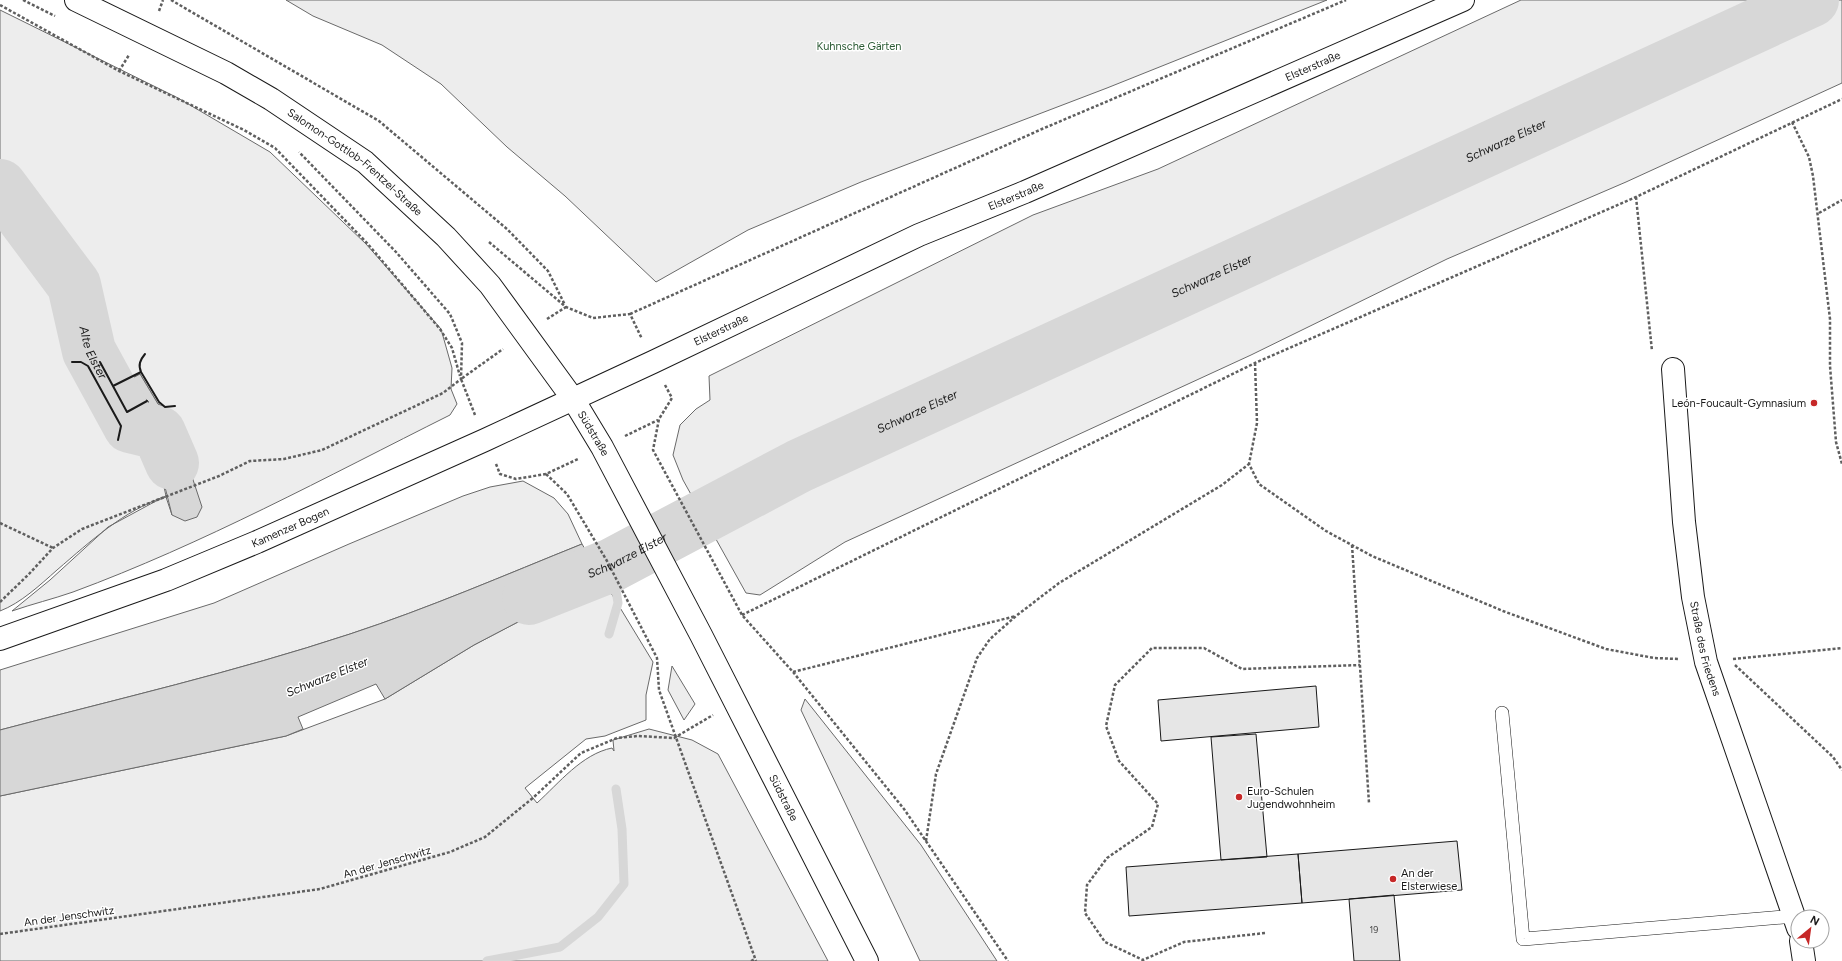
<svg xmlns="http://www.w3.org/2000/svg" width="1842" height="961" viewBox="0 0 1842 961" font-family="Figtree,sans-serif">
<rect width="100%" height="100%" fill="#fff"/>
<path fill="#ededed" stroke="#6a6a6a" d="M286,0H1327L1107,88L861,182L748,230L656,282L565,196L507,147L441,84L382,45L313,16Z
M1521,0H1842V83L1626,182L1447,259L1251,355L845,542L760,595L746,593L683,480L673,455L680,425L696,409L710,400L709,376L1033,215L1158,169Z
M0,10L178,98L270,152L366,244L441,329L452,368L451,389L457,404L450,415C326,477 203,544 73,592C53,599 32,604 12,611L50,580L108,527L156,501L166,497L172,515L165,409L158,404L140,374L116,387L146,399L149,402L125,414L91,351L77,284L19,205L0,183Z
M0,189L72,286L87,353L123,415L120,418L124,425L122,439L157,455L166,496C122,512 92,540 57,570C40,585 21,603 0,611Z
M523,481L554,498L568,514L582,544C505,575 429,608 350,634C235,672 117,699 0,730V670L214,603L349,544L463,496L490,487Z
M602,578L653,662L646,695V720L605,736L586,739L525,788L537,803C559,783 582,754 612,748L614,751L613,740L649,729L692,740L718,754L828,961H0V796L286,736L385,699L474,645Z
M672,666L695,704L684,720L668,690Z
M805,699L921,845L997,961H920L801,710Z"/>
<path fill="#d7d7d7" stroke="#6a6a6a" d="M140,374L158,404L170,410L202,507L197,517L185,521L172,515L157,455L122,439L124,425L120,418L149,402L146,399L128,409L116,387Z
M582,544L602,578L474,645L385,699L376,684L298,717L303,729L286,736L0,796V730C117,699 235,672 350,634C429,608 505,575 582,544Z"/>
<g fill="none" stroke-linecap="round" stroke-linejoin="round">
<path stroke="#d7d7d7" stroke-width="9" d="M609,634L618,603L612,565
M487,961L560,947L598,917L624,884L622,829L616,789"/>
<g stroke="#d7d7d7" stroke-width="54">
<path id="s1" d="M0,186L74,285L89,351L130,426L159,433L172,463"/>
<path id="s2" d="M529,598L612,565L799,466L1812,0"/>
</g>
</g>
<path fill="#e6e6e6" stroke="#1a1a1a" d="M1316,686L1319,727L1161,741L1158,700Z
M1256,734L1267,857L1221,860L1211,737Z
M1457,841L1462,890L1302,903L1298,854Z
M1298,854L1302,903L1129,916L1126,867Z
M1394,895L1400,961H1354L1349,899Z"/>
<g fill="none" stroke-linecap="round" stroke-linejoin="round">
<g stroke="#1a1a1a" stroke-width="14">
<path id="service" d="M1502,713L1523,939L1795,916"/>
</g>
<g stroke="#1a1a1a" stroke-width="24">
<g id="minor">
<path id="s3" d="M76,0L226,73L271,99L365,162L446,237L490,285L573,399"/>
<path id="s4" d="M1673,369L1684,522L1693,597L1706,662L1798,928"/>
<path d="M1801,941L1804,961"/>
</g>
</g>
<g stroke="#1a1a1a" stroke-width="24">
<g id="secondary">
<path id="s5" d="M573,399L602,447L701,635L867,961"/>
</g>
</g>
<g stroke="#1a1a1a" stroke-width="24">
<g id="primary">
<path id="s6" d="M0,639L166,580L257,542L485,440L653,362L919,235L1025,192L1463,0"/>
</g>
</g>
<path stroke="#5f5f5f" stroke-width="2.5" stroke-dasharray="3 2" stroke-linecap="butt" d="M23,0L55,16
M171,0L379,121L507,229L548,271L565,305
M0,5L119,71L244,130L275,148L367,243L440,329L452,348L460,376
M159,11L163,0
M119,71L129,55
M1792,122L1809,157L1813,176L1830,319V366L1836,442L1842,464
M1636,197L1652,351
M1819,213L1842,200
M489,242L566,307L593,318L630,314L642,339
M630,314L1042,129L1346,0
M547,319L566,307
M1255,363L1257,423L1249,464L1259,484L1326,531L1372,556L1503,611L1606,649L1654,658L1678,659
M665,385L672,398L659,419L653,450L742,615L793,672L904,809L1008,961
M475,415L461,379L503,349
M625,436L658,420
M496,464L500,474L516,479L546,474L578,459
M546,474L567,494L607,561L657,658L659,690L756,961
M0,523L53,548
M1352,545L1369,803
M0,602L29,574L53,548L82,529L219,476L250,461L284,459L322,450L443,393L461,379L462,343L450,314L396,252L299,152
M742,615L1255,363L1636,197L1842,99
M1733,659L1842,648
M1735,665L1833,757L1842,770
M793,672L1016,616
M926,841L936,774L977,658L990,639L1016,616L1059,583L1222,485L1249,464
M1265,933L1184,942L1143,960L1105,942L1085,913L1087,885L1107,858L1152,827L1158,804L1119,761L1106,726L1115,685L1152,648H1204L1242,669L1360,665
M0,934L320,889L450,852L485,837L534,797L581,753L617,738L638,736L674,738L713,715
M751,961L755,959"/>
<use href="#service" stroke="#fff" stroke-width="13"/>
<use href="#minor" stroke="#fff" stroke-width="22"/>
<use href="#secondary" stroke="#fff" stroke-width="22"/>
<use href="#primary" stroke="#fff" stroke-width="22"/>
<path stroke="#1a1a1a" stroke-width="2" d="M72,362H81L88,366L121,426L118,440
M100,362L127,412L147,401
M141,372L159,402L165,407L175,406
M113,386L141,372C138,365 140,360 145,354"/>
</g>
<g fill="#c62828" stroke="#fff" stroke-width="1.5">
<circle cx="1814" cy="403" r="4"/>
<circle cx="1239" cy="797" r="4"/>
<circle cx="1393" cy="879" r="4"/>
</g>
<g text-anchor="middle" stroke-width="3" stroke-linejoin="round" paint-order="stroke">
<g font-size="9" fill="#4d4d4d">
<text x="1374" y="933">19</text>
</g>
<g font-size="11" fill="#2b5a34" stroke="#fff">
<text x="859" y="50">Kuhnsche Gärten</text>
</g>
<g font-size="11" fill="#1a1a1a" stroke="#fff">
<text dy="4" stroke="none"><textPath href="#s6" startOffset="1433">Elsterstraße</textPath></text>
<text dy="4" stroke="none"><textPath href="#s3" startOffset="324">Salomon-Gottlob-Frentzel-Straße</textPath></text>
<text dy="4" stroke="none"><textPath href="#s6" startOffset="1109">Elsterstraße</textPath></text>
<text dy="4" stroke="none"><textPath href="#s6" startOffset="785">Elsterstraße</textPath></text>
<text dy="4" stroke="none"><textPath href="#s5" startOffset="40">Südstraße</textPath></text>
<text dy="4" stroke="none"><textPath href="#s6" startOffset="311">Kamenzer Bogen</textPath></text>
<text dy="4" stroke="none"><textPath href="#s4" startOffset="282">Straße des Friedens</textPath></text>
<text dy="4" stroke="none"><textPath href="#s5" startOffset="451">Südstraße</textPath></text>
<text transform="translate(387 862) rotate(-16)" y="4">An der Jenschwitz</text>
<text transform="translate(69 916) rotate(-8)" y="4">An der Jenschwitz</text>
</g>
<g font-size="11" fill="#1a1a1a" stroke="#fff" text-anchor="start">
<text x="1806" y="407" text-anchor="end">León-Foucault-Gymnasium</text>
<text x="1247" y="795">Euro-Schulen<tspan x="1247" dy="13">Jugendwohnheim</tspan></text>
<text x="1401" y="877">An der<tspan x="1401" dy="13">Elsterwiese</tspan></text>
</g>
<g font-size="12" font-style="italic" fill="#1a1a1a" stroke="#fff">
<text dy="4" stroke="none"><textPath href="#s2" startOffset="1079">Schwarze Elster</textPath></text>
<text dy="4" stroke="none"><textPath href="#s2" startOffset="755">Schwarze Elster</textPath></text>
<text dy="4" stroke="none"><textPath href="#s1" startOffset="194">Alte Elster</textPath></text>
<text dy="4" stroke="none"><textPath href="#s2" startOffset="431">Schwarze Elster</textPath></text>
<text dy="4" stroke="none"><textPath href="#s2" startOffset="107">Schwarze Elster</textPath></text>
<text transform="translate(327 677) rotate(-22)" y="4">Schwarze Elster</text>
</g>
</g>
<g transform="translate(1810 929) rotate(29)"><circle r="19" fill="#ffffff" stroke="#a3a3a3"/>
<path d="M0-3L7 15L0 10L-7 15Z" fill="#c62828"/>
<text y="-6" font-size="11" font-weight="bold" text-anchor="middle" fill="#1a1a1a">N</text>
</g>
</svg>
